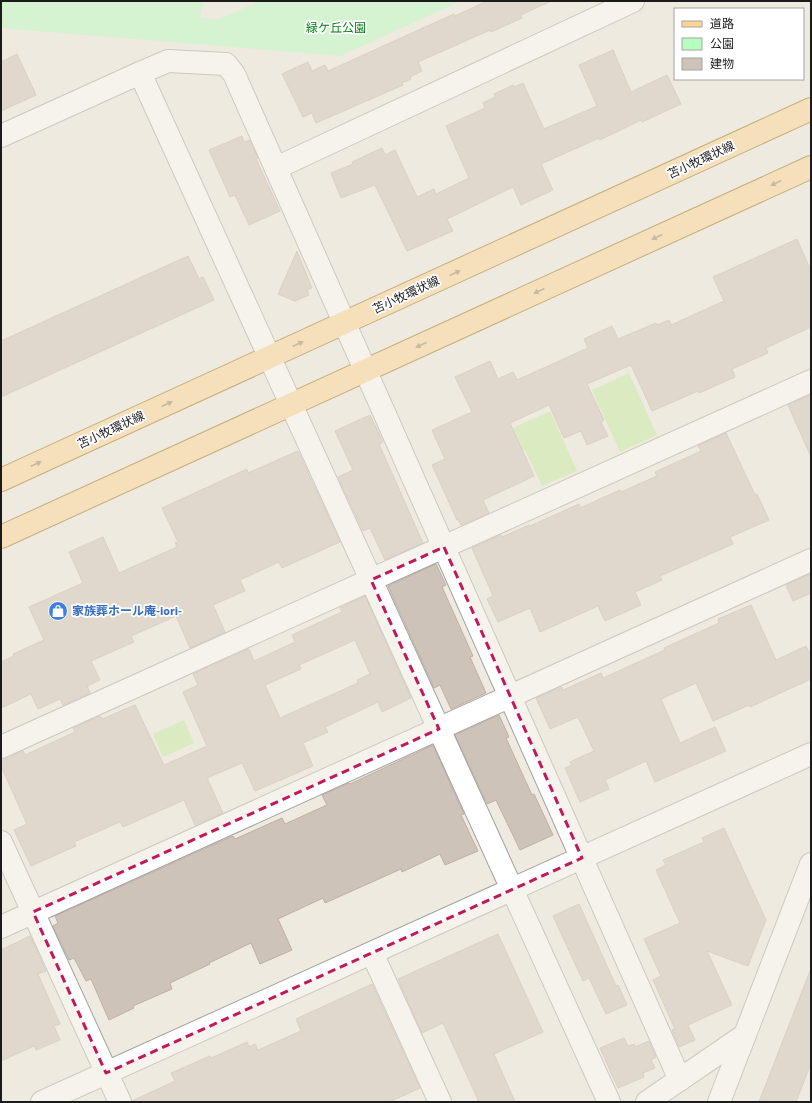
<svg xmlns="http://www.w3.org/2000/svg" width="812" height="1103" viewBox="0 0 812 1103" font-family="'Source Sans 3','Noto Sans JP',sans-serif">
<rect width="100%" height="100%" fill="#eeeadf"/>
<path fill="#c2ee9f" d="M629,373L657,435L620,452L592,390Z
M550,411L577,471L542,486L525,450L481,469L471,447Z
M184,720L194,743L163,757L153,734Z"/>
<path fill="#b6febf" d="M1,1H204L200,17L216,20L261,1H461L340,56L11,29L1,27Z"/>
<path fill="#cec3b8" stroke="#c1b0a0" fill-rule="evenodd" d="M487,1H551L521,15L522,18L491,32L490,30L418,62L422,71L410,77L411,79L402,83L403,85L316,123L312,113L303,117L282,74L308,62L312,71L325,65L328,71L454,14L455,16Z
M613,50L631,92L667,75L681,104L642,122L641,120L600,140L599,138L541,164L553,190L521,205L513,187L447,219L453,231L407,251L375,185L341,198L331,173L353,164L352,162L382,148L385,155L395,150L417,197L434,189L436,194L469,178L446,126L485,108L483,103L495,97L494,94L513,85L514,87L523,83L544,129L597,106L579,65Z
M17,54L36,95L1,111V62Z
M242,136L244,142L250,140L258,158L256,159L280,211L249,225L235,195L230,197L209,150Z
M797,239L811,271V327L766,348L768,353L732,369L735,377L699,393L698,391L652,411L631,365L587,384L604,420L601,422L608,436L587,445L581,431L564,438L549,405L510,423L534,476L483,500L489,513L461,525L458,519L457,520L432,465L445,459L432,430L472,412L455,377L490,361L498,379L513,372L517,380L588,348L584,339L612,326L618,339L656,323L657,325L669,320L671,325L724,301L713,277Z
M297,251L312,288L307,290L309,295L295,301L278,294Z
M188,256L199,279L203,277L214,300L1,397V341Z
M811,395V457L788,405Z
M370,415L383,442L379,444L423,543L385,560L370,528L363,531L338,477L353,470L335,431Z
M726,433L755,495L757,494L769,520L730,537L733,544L660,576L662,580L635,592L641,605L605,621L598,606L540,632L530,608L498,622L487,599L493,596L472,548L501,535L502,537L529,525L530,526L579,504L580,508L620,490L621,492L657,476L655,472L701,451L698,446Z
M298,451L340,542L282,568L279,562L240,580L245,591L213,605L225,632L190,648L176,616L131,636L134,642L91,661L100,680L87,686L90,693L63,705L60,699L38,709L31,694L1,708V662L14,656L13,654L44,640L29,607L83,583L69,552L103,537L119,573L177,547L175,543L178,542L162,508L247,469L248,473Z
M436,564L446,585L442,587L473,656L470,657L486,693L451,709L440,685L434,688L388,586Z
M811,574V593L793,601L786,585Z
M365,596L411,698L382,712L378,702L325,727L328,732L303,743L313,766L255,791L242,763L207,778L223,813L195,825L184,800L123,827L120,822L74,842L76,846L31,866L14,830L27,824L1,766V761L23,751L25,755L75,732L73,728L100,716L102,719L135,705L164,765L207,746L183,692L198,685L193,674L249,649L254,661L295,642L292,635L342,612L340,608ZM355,640L370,674L357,680L358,683L280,718L265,685L301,669L299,665Z
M751,605L776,660L806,646L811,656V679L750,707L749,705L713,721L696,683L661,699L680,743L715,727L726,751L655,782L646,761L605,780L609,789L580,802L565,768L572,765L570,762L594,751L578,717L550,729L536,698L562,687L563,690L601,673L603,678L665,650L664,648L719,623L718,619Z
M499,715L509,737L506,738L532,795L534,794L553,835L520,850L496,800L487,804L455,735Z
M433,745L464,814L461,815L478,851L445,865L440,854L402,872L401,869L325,903L323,898L278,919L292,950L260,964L251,943L209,963L210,964L170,983L172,989L133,1006L134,1008L109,1020L91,979L86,981L74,958L69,960L53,926L58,923L55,916L233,836L235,839L282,818L285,824L327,805L322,795L349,783L350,784Z
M724,828L766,920L748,966L707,951L732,1005L688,1025L695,1040L679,1047L672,1030L675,1029L653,980L661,976L644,939L680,923L656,870L666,865L663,860L704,842L702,838Z
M579,904L616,986L618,985L627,1005L606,1014L589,978L583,981L553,916Z
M498,934L543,1032L494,1054L515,1102H479L443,1023L422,1033L398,979Z
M30,936L46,971L38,974L60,1024L54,1026L60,1040L36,1050L34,1046L1,1061V950Z
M810,971H811V1063L796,1102H759Z
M372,984L420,1088L389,1102H132V1101L175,1081L171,1073L210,1056L211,1058L247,1042L249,1047L255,1044L258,1050L301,1031L296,1019Z
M624,1038L628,1046L634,1044L635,1047L649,1041L656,1057L651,1060L655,1068L643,1073L644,1077L618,1088L600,1048Z"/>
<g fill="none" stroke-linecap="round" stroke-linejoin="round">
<g stroke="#a2a2a2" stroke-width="24">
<path id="minor" d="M140,73L609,1102
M1,136L140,73L168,61L226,64L234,74L680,1080
M276,168L633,1
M1,747L811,381
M1,842L120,1102
M1,927L811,560
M372,953L440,1102
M42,1102L811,754
M647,1102L745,1035
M719,1102L811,864"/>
</g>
<g stroke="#926800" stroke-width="24">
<path id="major" d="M1,480L811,109
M1,537L811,167"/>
</g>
<use href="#minor" stroke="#fff" stroke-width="22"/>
<use href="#major" stroke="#ffd593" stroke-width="22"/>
</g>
<defs><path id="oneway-solid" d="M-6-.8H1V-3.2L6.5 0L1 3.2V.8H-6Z"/></defs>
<g fill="#98815d">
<use href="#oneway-solid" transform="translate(776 183) rotate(155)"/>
<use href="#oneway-solid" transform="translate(657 237) rotate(155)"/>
<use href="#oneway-solid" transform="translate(455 273) rotate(-25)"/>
<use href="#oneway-solid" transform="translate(539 291) rotate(155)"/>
<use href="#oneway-solid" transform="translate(298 344) rotate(-25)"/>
<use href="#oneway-solid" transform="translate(421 345) rotate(155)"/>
<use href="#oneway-solid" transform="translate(167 404) rotate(-25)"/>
<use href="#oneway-solid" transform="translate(36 464) rotate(-25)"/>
</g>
<path d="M0 0H812V1103H0ZM444,547L582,858L106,1073L33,912L439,729L371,580Z" fill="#eeeadf" fill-opacity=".55" fill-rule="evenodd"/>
<path fill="none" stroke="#c2185b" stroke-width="3" stroke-dasharray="8 5" stroke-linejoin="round" d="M444,547L582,858L106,1073L33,912L439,729L371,580Z"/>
<defs>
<g id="shop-disc" transform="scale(1)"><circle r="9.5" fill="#3f7fe0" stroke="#fff"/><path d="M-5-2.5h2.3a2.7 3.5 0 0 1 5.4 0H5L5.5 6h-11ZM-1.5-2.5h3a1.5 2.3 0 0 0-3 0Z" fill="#fff"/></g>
</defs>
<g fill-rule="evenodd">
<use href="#shop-disc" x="58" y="611"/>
</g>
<g text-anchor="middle" stroke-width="3.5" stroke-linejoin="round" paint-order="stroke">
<g font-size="12" fill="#018111" stroke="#fff">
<text x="336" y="32">緑ケ丘公園</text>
</g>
<g font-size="12" fill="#1b1b1b" stroke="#fff">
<text transform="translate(701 160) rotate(-25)" y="4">苫小牧環状線</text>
<text transform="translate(406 295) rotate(-25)" y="4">苫小牧環状線</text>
<text transform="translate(111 430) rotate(-25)" y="4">苫小牧環状線</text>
</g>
<g font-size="12" font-weight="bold" fill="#366cbe" stroke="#fff" text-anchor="start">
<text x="72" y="615">家族葬ホール庵-iori-</text>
</g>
</g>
<rect width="812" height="1103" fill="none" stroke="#1b1b1b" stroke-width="4"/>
<rect x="674" y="8" width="130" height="72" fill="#ffffff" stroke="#a4a4a4"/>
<rect x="682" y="21" width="20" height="6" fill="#ffd593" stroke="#a4a4a4"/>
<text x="710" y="28" font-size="12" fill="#1b1b1b">道路</text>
<rect x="682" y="38" width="20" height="12" fill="#b6febf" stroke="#a4a4a4"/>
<text x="710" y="48" font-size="12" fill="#1b1b1b">公園</text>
<rect x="682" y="58" width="20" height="12" fill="#cec3b8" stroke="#a4a4a4"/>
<text x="710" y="68" font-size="12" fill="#1b1b1b">建物</text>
</svg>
